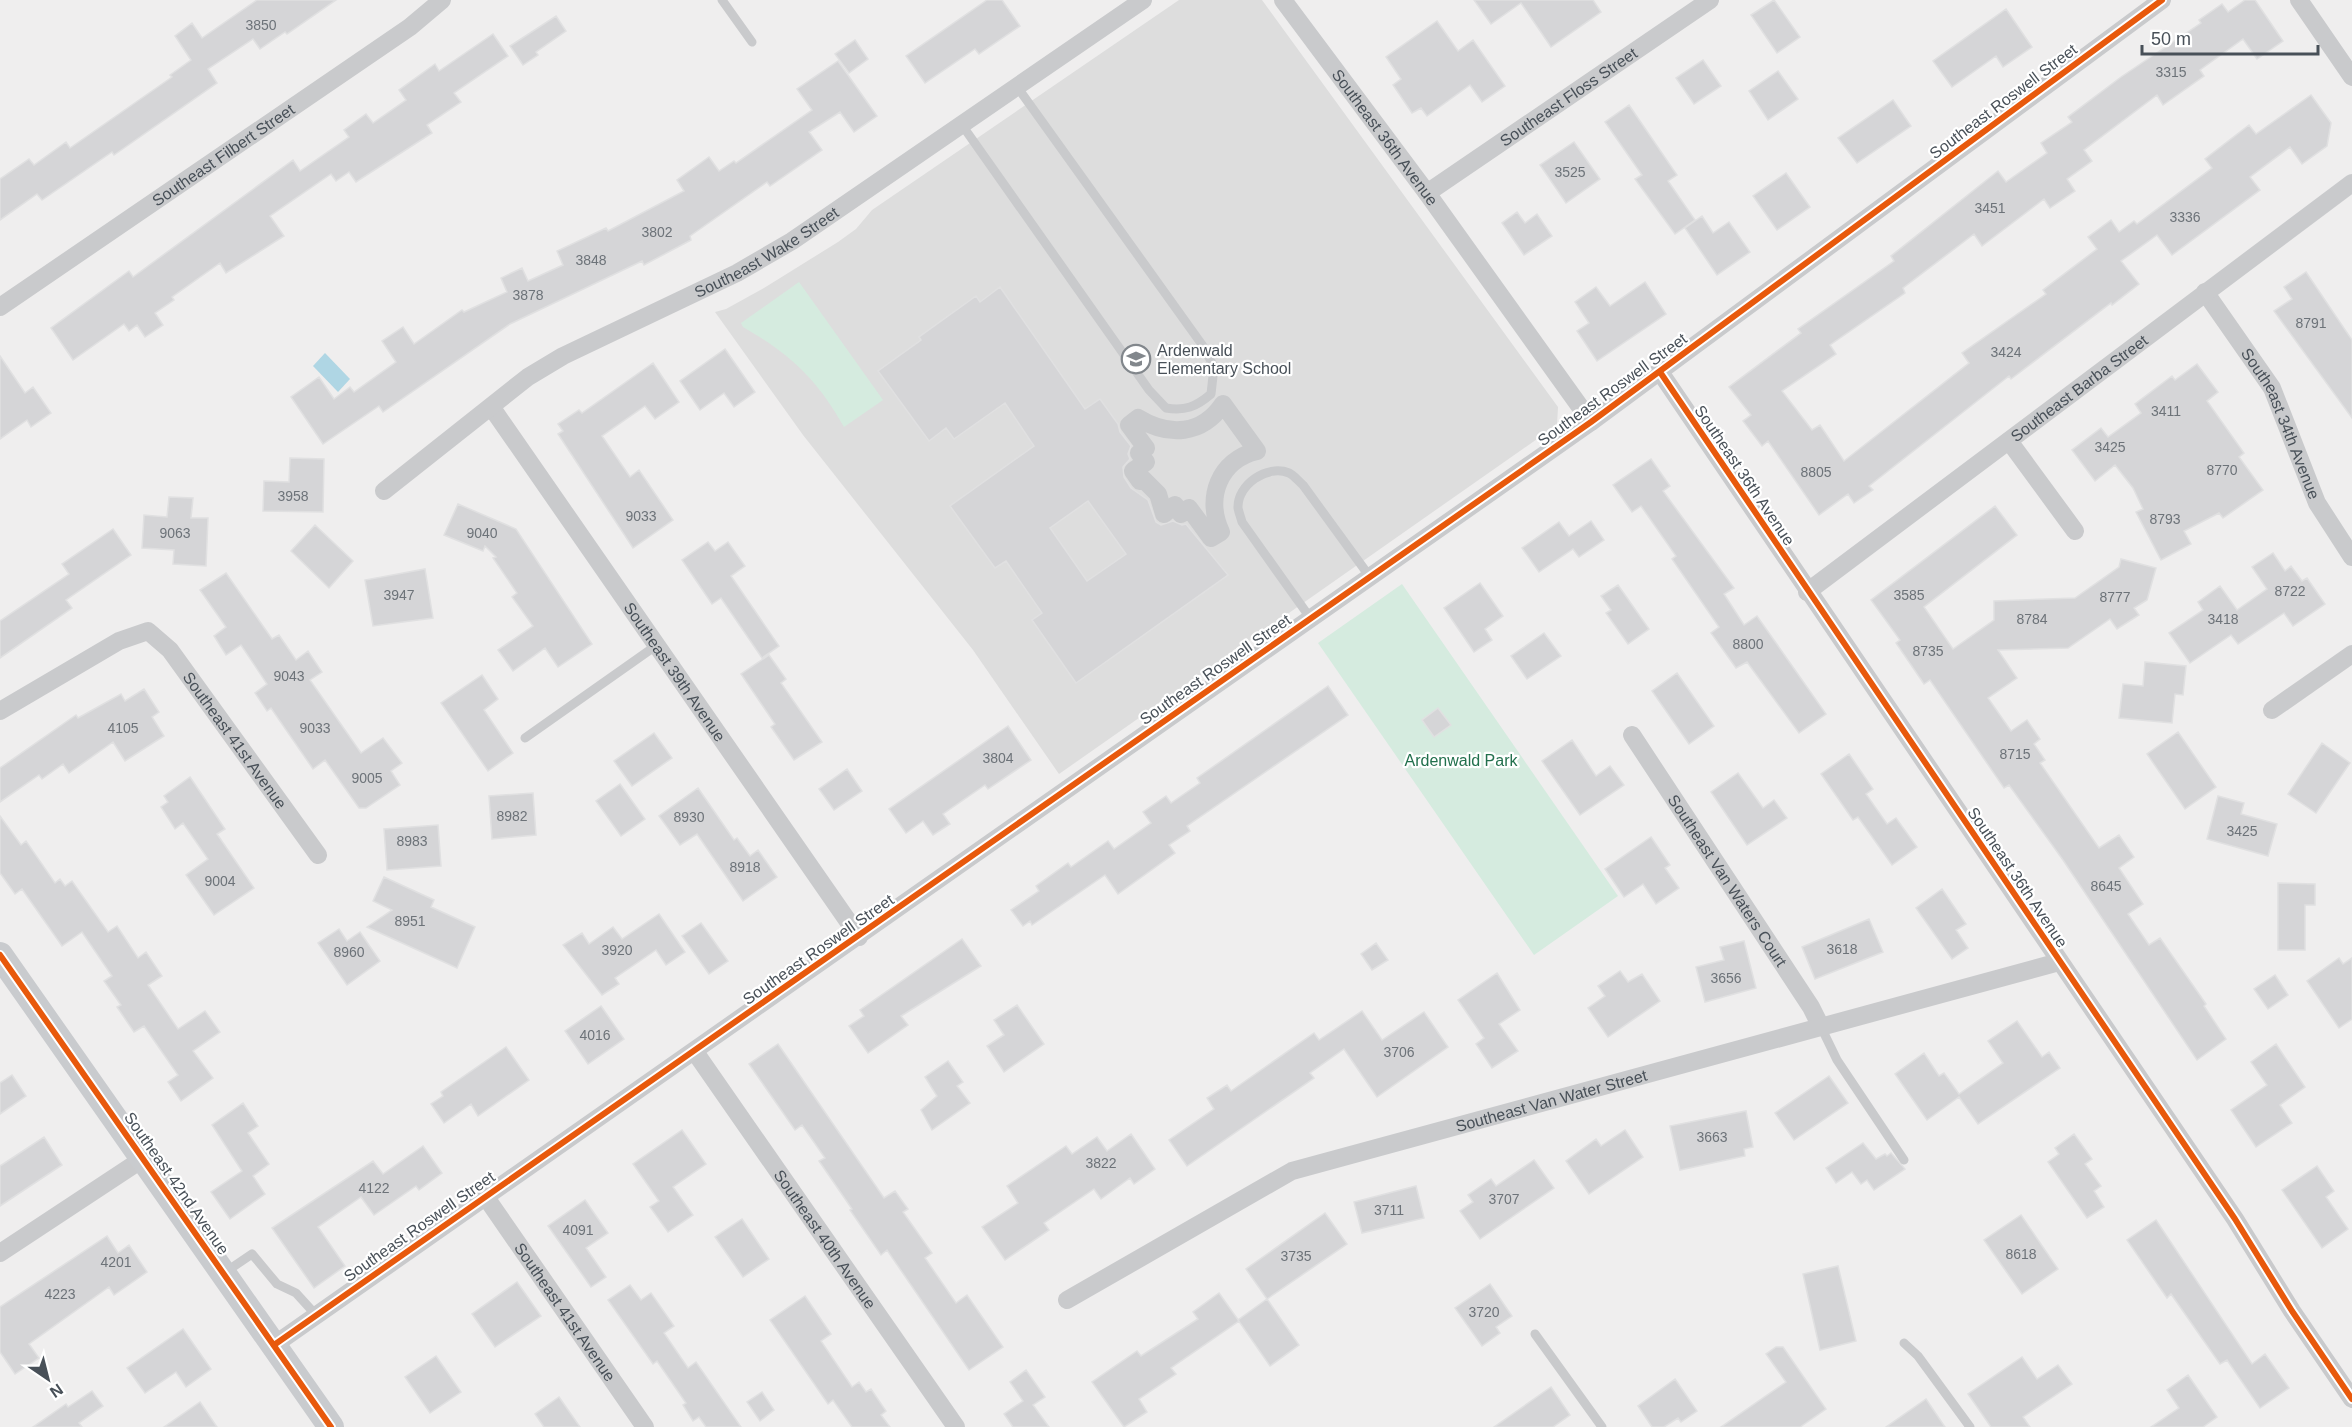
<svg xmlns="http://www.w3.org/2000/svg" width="2352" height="1427" viewBox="0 0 2352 1427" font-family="Arial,sans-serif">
<rect width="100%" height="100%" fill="#efeeee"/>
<path fill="#ddd" d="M1179,0H1262L1558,407L1557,425L1059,774L973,650L803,435L715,312L726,309L764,288L838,242L856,229L872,210Z"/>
<path fill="#d5ebdf" d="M799,282L883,400L844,427C817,379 790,354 743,327L741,323Z
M1402,584L1618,896L1534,955L1318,643Z"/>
<path fill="#afd6e4" d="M325,353L350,379L338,392L313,366Z"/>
<path fill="#d5d5d7" stroke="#e0e0e1" stroke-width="1.5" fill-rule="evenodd" d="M257,0H336L287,34L285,32L260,49L253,39L208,69L217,83L114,155L112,152L42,200L37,194L0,220V179L29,159L34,165L66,142L70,148L172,77L170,75L191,60L175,36L192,23L202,38Z
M987,0H1002L1020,26L979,54L975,49L925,83L906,56Z
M1474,0H1593L1601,12L1551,47L1521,3L1491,24Z
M1774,0L1800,37L1777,53L1751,15Z
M2245,0H2255L2283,41L2257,59L2243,39L2200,70L2204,76L2163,105L2157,95L2084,150L2092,161L2067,179L2075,191L2050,208L2044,199L1982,246L1974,234L1903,288L1905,293L1830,345L1836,354L1782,391L1812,430L1820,425L1844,461L1969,363L1962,353L2046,294L2043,290L2097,249L2088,237L2111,220L2119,232L2134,221L2137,224L2212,168L2205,159L2249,125L2256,134L2311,95L2331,123L2327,146L2302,164L2290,147L2250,177L2260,190L2172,255L2157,235L2121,261L2139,284L2112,305L2111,303L2011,379L2009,376L1869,486L1873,490L1854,503L1848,494L1819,515L1768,441L1762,446L1743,421L1751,415L1729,387L1801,333L1798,329L1894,261L1891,256L1998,171L2006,182L2047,153L2041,143L2072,122L2068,117L2121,77L2201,23L2199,20L2222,4L2228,12Z
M2006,9L2032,47L2003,67L1996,56L1952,87L1933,61Z
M556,16L566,31L536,52L538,55L523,65L510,46Z
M1437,21L1458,51L1473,40L1505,86L1482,102L1470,85L1427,116L1421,108L1412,113L1393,85L1401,79L1386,57Z
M493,34L508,56L454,93L461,102L427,125L432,133L356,182L349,172L336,181L331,174L270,216L284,236L226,273L220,263L172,297L174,300L155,313L163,325L145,337L137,325L129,331L124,324L73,360L51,328L129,271L133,277L293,160L300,171L349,137L344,130L366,114L373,123L406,100L399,90L435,64L439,71Z
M855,40L868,59L849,73L835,54Z
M1703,60L1721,86L1694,104L1676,78Z
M838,61L877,116L854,132L840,112L809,132L822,150L770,186L767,182L690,236L691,240L644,265L642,261L510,324L383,412L379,406L323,444L291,397L319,377L334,399L350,387L354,392L396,362L382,341L403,327L414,344L462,310L464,312L507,292L501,278L522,268L528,281L563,265L557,251L606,228L608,231L684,191L677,180L709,157L719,171L734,161L736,163L812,110L797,89Z
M1778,71L1798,99L1768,120L1749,91Z
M1893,100L1911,126L1857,163L1838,138Z
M1629,105L1677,175L1668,181L1695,220L1675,234L1635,179L1642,175L1605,122Z
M1574,142L1600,179L1566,203L1540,165Z
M1786,173L1810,207L1777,230L1753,196Z
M1517,212L1525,223L1537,214L1552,236L1524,255L1502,223Z
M1702,216L1713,233L1729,222L1750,252L1717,275L1685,228Z
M2306,272L2352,340V418L2274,311L2292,299L2284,287Z
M1645,282L1666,314L1597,361L1577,331L1589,323L1575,302L1596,287L1610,306Z
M1000,287L1085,409L1100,399L1118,424L1120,432L1131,446L1128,454L1130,459L1123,467L1124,477L1131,488L1148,500L1156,522L1161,525L1173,521L1182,525L1186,524L1228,575L1076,683L1032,620L1042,613L1006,561L995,568L950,506L1034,446L1005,403L954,439L946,428L929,441L878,371L921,340L919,337L976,296L980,302ZM1088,501L1126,554L1087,581L1050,528Z
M725,349L755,392L734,407L724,393L700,410L680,381Z
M0,356L25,393L33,387L51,413L31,427L27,420L0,439Z
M653,363L679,402L655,419L645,406L602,436L630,477L639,470L673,520L633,548L558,434L563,431L558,424L579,410L582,413Z
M2197,364L2218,392L2207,401L2244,453L2239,457L2263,490L2223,518L2219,513L2184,531L2191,544L2161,560L2136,512L2143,509L2133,488L2115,465L2095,481L2072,450L2101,428L2108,437L2141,413L2135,404L2172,376L2175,380Z
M290,458L324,459L323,512L263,511L264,481L289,482Z
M1651,459L1670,486L1663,491L1734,588L1724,594L1744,625L1757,616L1826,714L1799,733L1747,662L1736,668L1711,633L1719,627L1672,559L1676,556L1641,506L1632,512L1613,485Z
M169,497L193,498L191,518H208L206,566L173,564L174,550L142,548L144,515L167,517Z
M458,504L516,529L592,644L558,667L545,648L513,671L498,650L533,626L512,597L517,593L493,558L496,557L485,546L483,551L444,535Z
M1995,506L2017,535L1924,607L1953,649L1994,620V601L2075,598L2119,567L2121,559L2156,568L2147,600L2134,608L2139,615L2117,629L2110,619L2068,648L1998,650L2017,678L1988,698L2011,731L2027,720L2040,739L2034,744L2045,760L2040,763L2099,848L2119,835L2134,857L2119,868L2143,904L2128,914L2149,945L2160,938L2206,1004L2204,1006L2226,1039L2197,1060L2063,860L2009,785L2004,788L1930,680L1924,684L1896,643L1900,640L1871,600Z
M1591,521L1604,540L1579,557L1573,549L1539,572L1522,548L1559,522L1569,536Z
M315,525L353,561L329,588L291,551Z
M113,529L131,555L66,600L72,608L0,658V621L69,574L62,564Z
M708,542L715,551L728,542L745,566L731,576L779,646L762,658L721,598L712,604L682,560Z
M2273,553L2285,571L2291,566L2302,581L2307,578L2325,604L2293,626L2284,613L2238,644L2231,635L2190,663L2169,633L2203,610L2198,602L2220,586L2237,610L2267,589L2252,567Z
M425,569L433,618L373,626L365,580Z
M226,573L272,639L279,635L296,660L308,651L322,672L310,680L361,753L383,738L402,763L391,771L400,785L366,808H359L325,760L313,769L271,708L267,711L255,693L267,684L241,645L226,655L214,636L226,627L200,590Z
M1480,583L1503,616L1485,629L1492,640L1474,652L1444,608Z
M1618,585L1649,629L1628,644L1606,613L1611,610L1601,596Z
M1544,633L1561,656L1527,679L1511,656Z
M769,655L786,679L781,683L822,742L794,760L771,727L775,724L741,674Z
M2145,662L2186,666L2183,695L2175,694L2172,723L2119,718L2123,684L2143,686Z
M1677,673L1714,726L1689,744L1652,691Z
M482,675L498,699L484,710L513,753L488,771L441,703Z
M1328,686L1348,715L1187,826L1190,831L1169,845L1175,853L1118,894L1105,875L1032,925L1030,921L1023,926L1011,910L1039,891L1036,886L1068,863L1071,867L1108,841L1114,849L1151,823L1143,812L1166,796L1171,803L1200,783L1197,778Z
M144,689L159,712L152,717L164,736L125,761L113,742L69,773L63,764L42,779L39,775L0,802V768L76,715L78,718L121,694L125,701Z
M1438,708L1451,725L1434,737L1422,720Z
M1008,726L1031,760L988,789L985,785L943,814L950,824L933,835L923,821L906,833L889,809Z
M2178,732L2216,787L2185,809L2147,754Z
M654,733L672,758L632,786L614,761Z
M1572,740L1596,776L1610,766L1624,785L1580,815L1542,761Z
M2322,743L2350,763L2316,813L2288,794Z
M1849,754L1873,789L1866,794L1887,824L1896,818L1917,847L1892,865L1858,817L1853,820L1821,774Z
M847,769L862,791L834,810L819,789Z
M1738,773L1763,808L1774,800L1787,818L1747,845L1711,792Z
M190,777L225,829L217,834L254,888L214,915L186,875L208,859L183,823L175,829L161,807L168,802L164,796Z
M620,784L645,819L621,836L596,801Z
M698,788L734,840L737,838L750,856L758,850L777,877L743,901L697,834L680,845L659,816Z
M533,793L536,835L492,839L489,796Z
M2218,796L2244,803L2241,814L2277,824L2268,856L2207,839Z
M0,816L21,845L26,841L55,883L60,879L65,886L72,881L108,932L117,926L138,958L146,952L162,976L148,985L178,1029L205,1011L220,1032L193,1051L213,1078L181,1101L168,1082L178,1075L144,1026L134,1032L117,1007L121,1005L104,981L112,976L82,932L62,946L22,889L15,894L0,873Z
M438,825L441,866L387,870L384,829Z
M1651,837L1670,865L1665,868L1679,888L1656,904L1643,884L1624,897L1605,869Z
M384,877L434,900L431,907L475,927L457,968L367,927L392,910L373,901Z
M2278,883L2315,884V905H2305V950H2278Z
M1942,889L1966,924L1956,930L1968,948L1952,959L1916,908Z
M659,914L685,952L666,965L656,950L615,978L619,984L602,995L563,945L582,933L589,944L613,927L622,939Z
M1869,919L1883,952L1815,979L1802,947Z
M701,923L728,961L709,974L682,936Z
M339,929L347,941L360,932L380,961L347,985L318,943Z
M962,939L981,966L901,1016L908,1025L868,1053L849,1026L864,1016L860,1010Z
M1744,941L1756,988L1705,1002L1696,967L1724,960L1720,947Z
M1376,943L1388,960L1372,970L1361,954Z
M2339,958L2343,964L2352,958V1019L2339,1028L2307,981Z
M1620,971L1628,982L1642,974L1660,1001L1608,1037L1588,1008L1605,996L1598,986Z
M1497,973L1520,1010L1499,1024L1518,1051L1492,1068L1476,1044L1484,1038L1458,1000Z
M2275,975L2288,995L2268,1009L2254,989Z
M1017,1005L1044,1044L1004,1072L987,1046L1004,1035L994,1020Z
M601,1006L624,1039L588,1064L565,1031Z
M1362,1011L1382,1040L1424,1012L1448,1047L1377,1097L1344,1049L1310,1073L1314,1078L1187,1166L1169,1140L1214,1109L1207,1098L1227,1085L1231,1091L1314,1033L1319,1040Z
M2017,1021L2042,1057L2049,1052L2060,1068L1978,1124L1959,1097L1927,1120L1895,1074L1924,1053L1939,1076L1944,1073L1959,1094L2003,1063L1988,1041Z
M778,1044L884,1198L895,1191L908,1209L903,1212L932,1253L925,1258L956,1303L967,1295L1003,1347L969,1370L887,1250L881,1255L850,1210L852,1209L819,1161L825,1158L802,1125L795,1130L749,1064Z
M2276,1044L2305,1087L2280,1105L2292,1123L2256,1147L2231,1110L2267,1085L2251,1062Z
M506,1047L529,1080L478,1116L471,1104L444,1123L431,1104L443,1096L441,1092Z
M948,1061L963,1082L957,1086L970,1103L932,1130L921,1110L937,1096L925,1077Z
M12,1075L26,1096L0,1114V1083Z
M1829,1076L1848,1103L1794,1140L1775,1113Z
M243,1103L258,1126L248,1133L269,1164L253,1176L265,1194L230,1219L211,1192L242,1171L212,1125Z
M1746,1111L1753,1147L1744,1149L1745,1156L1680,1170L1670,1126Z
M682,1130L706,1164L673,1187L693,1215L668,1232L650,1207L659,1201L633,1164Z
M1625,1130L1643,1157L1589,1194L1566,1161L1596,1139L1601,1146Z
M1131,1134L1155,1169L1134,1184L1130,1178L1101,1199L1094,1189L1044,1223L1049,1230L1005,1260L982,1227L1018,1203L1007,1186L1066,1146L1072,1154L1097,1137L1107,1151Z
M2074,1134L2092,1159L2085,1164L2101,1186L2094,1191L2104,1207L2087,1218L2048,1162L2059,1154L2055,1148Z
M44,1137L62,1165L0,1206V1166Z
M1863,1143L1876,1159L1885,1154L1887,1156L1891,1153L1905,1169L1874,1190L1867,1180L1861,1184L1852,1172L1836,1183L1826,1168Z
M423,1146L442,1173L419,1190L416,1186L374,1215L361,1197L318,1227L345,1266L314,1288L272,1228L373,1161L383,1174Z
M1534,1160L1554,1188L1480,1239L1460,1211L1473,1202L1468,1195L1491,1179L1496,1186Z
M2317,1166L2334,1191L2326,1197L2348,1229L2322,1248L2282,1190Z
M1416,1186L1424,1218L1362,1233L1354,1202Z
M585,1200L608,1233L586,1248L606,1277L591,1287L548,1226Z
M1325,1213L1347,1244L1267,1299L1246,1269Z
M2021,1215L2058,1269L2022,1294L1984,1240Z
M742,1219L769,1259L743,1277L715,1237Z
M2156,1220L2252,1364L2265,1354L2289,1388L2260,1408L2227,1360L2220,1364L2171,1294L2167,1298L2127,1240Z
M107,1236L118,1253L129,1245L147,1272L114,1295L109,1287L29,1344L39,1358L15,1374L0,1352V1307Z
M1838,1266L1856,1341L1820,1350L1803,1274Z
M517,1282L541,1316L495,1347L472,1314Z
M1490,1284L1512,1316L1496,1327L1500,1333L1482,1346L1455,1308Z
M630,1285L641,1300L651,1293L674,1326L664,1333L688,1368L696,1362L741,1427H706L699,1417L693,1421L683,1405L686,1403L657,1361L653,1364L608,1300Z
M1219,1293L1239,1321L1171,1368L1176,1374L1139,1399L1147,1412L1124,1427L1092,1382L1137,1351L1141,1356L1198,1319L1193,1312Z
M805,1296L831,1334L821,1341L852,1387L859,1382L866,1392L871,1389L886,1411L881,1415L890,1427H852L833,1400L828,1404L770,1320Z
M1267,1299L1299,1345L1270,1366L1238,1320Z
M183,1329L211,1369L186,1387L176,1372L145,1393L127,1368Z
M1776,1347H1783L1826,1409L1800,1427H1721L1786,1382L1766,1354Z
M436,1356L461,1392L430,1413L405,1377Z
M2022,1357L2037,1379L2058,1365L2072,1384L2023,1417L2030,1427H1991L1968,1394Z
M1026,1370L1045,1397L1033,1405L1049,1427H1013L1004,1414L1023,1401L1010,1382Z
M2188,1375L2217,1417L2203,1427H2151L2179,1408L2167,1390Z
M1675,1379L1697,1411L1681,1422L1678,1418L1664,1427H1652L1638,1406Z
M1551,1387L1570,1415L1553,1427H1494Z
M92,1391L103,1406L79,1423L82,1427H33L66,1404L68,1407Z
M762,1392L774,1410L760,1421L747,1402Z
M559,1397L580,1427H544L535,1414Z
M1926,1399L1945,1427H1886Z
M200,1402L217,1427H164Z"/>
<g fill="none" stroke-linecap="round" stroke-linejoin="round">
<path stroke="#c9cacc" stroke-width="9" d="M722,0L752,42
M962,125L1149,390L1166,408C1185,411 1196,407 1211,394L1214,367L1203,346L1018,88
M1311,619L1242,522C1241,518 1239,513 1238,508C1237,485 1267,464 1289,473C1294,475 1299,482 1303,485L1370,577
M525,738L657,645
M1821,1027L1837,1060L1904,1160
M224,1273L252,1254L277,1284L296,1293L316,1315
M1535,1334L1602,1427
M1904,1343L1918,1356L1970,1427"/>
<g stroke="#c9cacc" stroke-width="18">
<path id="s1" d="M1283,0L1427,193L1591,422"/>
<path d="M2299,0L2352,77"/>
<path id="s2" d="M1427,193L1710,0"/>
<path id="s3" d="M2205,292L2272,388L2317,503L2352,557"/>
<path id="s4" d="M0,307L410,27L442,0"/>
<path d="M1660,372L2235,1219L2292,1311L2352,1399"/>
<path d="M1223,404L1257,451C1219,460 1205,498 1221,532L1211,538L1189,508L1181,514L1175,505L1164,514L1158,494L1143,479L1140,481L1133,471L1146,462L1139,453L1146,448L1129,425L1138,418C1169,437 1202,435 1223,404Z"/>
<path id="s5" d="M492,408L859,937"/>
<path d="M2009,441L2075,531"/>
<path id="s6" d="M384,491L528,377L563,356L737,273L792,241L1143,0"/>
<path id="s7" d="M1807,592L2352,183"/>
<path d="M2272,710L2352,654"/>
<path id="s8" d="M0,711L119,641L148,631L170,650L318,855"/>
<path id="s9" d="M1632,735L1811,1007L1821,1027"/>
<path id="s10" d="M695,1052L956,1427"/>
<path id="s11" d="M485,1196L645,1427"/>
<path d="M0,1253L144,1158"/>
<path id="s12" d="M1067,1300L1292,1171L2059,962"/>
<path d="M274,1345L1591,422L2162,0"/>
</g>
<path stroke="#c9cbce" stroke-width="26" d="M0,955L331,1427"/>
<g stroke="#fff" stroke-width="10">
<path id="cycleway" d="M1660,372L2235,1219L2292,1311L2352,1399
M0,955L331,1427
M274,1345L1591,422L2162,0"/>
</g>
<use href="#cycleway" stroke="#e8590c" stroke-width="6"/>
</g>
<defs>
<g id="school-ring" transform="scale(1.5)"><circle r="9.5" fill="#fff" stroke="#82878c" stroke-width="1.5"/><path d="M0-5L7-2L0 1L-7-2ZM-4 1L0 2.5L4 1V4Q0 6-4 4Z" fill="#82878c"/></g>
</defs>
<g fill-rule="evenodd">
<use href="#school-ring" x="1136" y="359"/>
</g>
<g text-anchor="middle" stroke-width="4.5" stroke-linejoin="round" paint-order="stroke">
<g font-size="14" fill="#6d7379">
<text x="261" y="30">3850</text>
<text x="2171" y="77">3315</text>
<text x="1570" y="177">3525</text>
<text x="1990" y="213">3451</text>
<text x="2185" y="222">3336</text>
<text x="657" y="237">3802</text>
<text x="591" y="265">3848</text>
<text x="528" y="300">3878</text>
<text x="2311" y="328">8791</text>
<text x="2006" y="357">3424</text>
<text x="2166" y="416">3411</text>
<text x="2110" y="452">3425</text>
<text x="2222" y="475">8770</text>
<text x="1816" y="477">8805</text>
<text x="293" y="501">3958</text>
<text x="641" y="521">9033</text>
<text x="2165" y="524">8793</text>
<text x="175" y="538">9063</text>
<text x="482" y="538">9040</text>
<text x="2290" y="596">8722</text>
<text x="399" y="600">3947</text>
<text x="1909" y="600">3585</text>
<text x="2115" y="602">8777</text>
<text x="2032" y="624">8784</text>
<text x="2223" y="624">3418</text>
<text x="1748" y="649">8800</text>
<text x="1928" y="656">8735</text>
<text x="289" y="681">9043</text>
<text x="123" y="733">4105</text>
<text x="315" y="733">9033</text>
<text x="2015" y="759">8715</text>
<text x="998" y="763">3804</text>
<text x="367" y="783">9005</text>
<text x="512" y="821">8982</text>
<text x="689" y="822">8930</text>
<text x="2242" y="836">3425</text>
<text x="412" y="846">8983</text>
<text x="745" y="872">8918</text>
<text x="220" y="886">9004</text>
<text x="2106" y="891">8645</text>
<text x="410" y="926">8951</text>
<text x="1842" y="954">3618</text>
<text x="617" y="955">3920</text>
<text x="349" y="957">8960</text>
<text x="1726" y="983">3656</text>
<text x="595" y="1040">4016</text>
<text x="1399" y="1057">3706</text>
<text x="1712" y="1142">3663</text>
<text x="1101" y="1168">3822</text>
<text x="374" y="1193">4122</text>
<text x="1504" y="1204">3707</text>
<text x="1389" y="1215">3711</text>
<text x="578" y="1235">4091</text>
<text x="2021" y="1259">8618</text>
<text x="1296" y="1261">3735</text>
<text x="116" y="1267">4201</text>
<text x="60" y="1299">4223</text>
<text x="1484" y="1317">3720</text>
</g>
<g font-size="16" fill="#485058" stroke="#fff">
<text dy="6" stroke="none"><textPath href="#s2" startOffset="171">Southeast Floss Street</textPath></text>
<text transform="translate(2003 101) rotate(-37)" y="6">Southeast Roswell Street</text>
<text dy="6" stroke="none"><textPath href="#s1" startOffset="171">Southeast 36th Avenue</textPath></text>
<text dy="6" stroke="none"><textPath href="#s4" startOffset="270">Southeast Filbert Street</textPath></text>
<text dy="6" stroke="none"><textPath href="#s6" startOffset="453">Southeast Wake Street</textPath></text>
<text dy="6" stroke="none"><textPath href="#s7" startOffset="340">Southeast Barba Street</textPath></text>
<text transform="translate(1612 389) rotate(-36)" y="6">Southeast Roswell Street</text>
<text dy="6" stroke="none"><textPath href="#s3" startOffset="153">Southeast 34th Avenue</textPath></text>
<text transform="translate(1745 475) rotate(56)" y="6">Southeast 36th Avenue</text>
<text transform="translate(1215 669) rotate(-35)" y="6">Southeast Roswell Street</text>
<text dy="6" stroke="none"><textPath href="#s5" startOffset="321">Southeast 39th Avenue</textPath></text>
<text dy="6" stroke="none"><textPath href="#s8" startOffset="309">Southeast 41st Avenue</textPath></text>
<text transform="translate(2018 877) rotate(56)" y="6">Southeast 36th Avenue</text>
<text dy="6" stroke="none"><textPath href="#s9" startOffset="174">Southeast Van Waters Court</textPath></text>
<text transform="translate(818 949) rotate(-35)" y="6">Southeast Roswell Street</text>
<text dy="6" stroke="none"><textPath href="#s12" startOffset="528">Southeast Van Water Street</textPath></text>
<text transform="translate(177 1183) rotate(55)" y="6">Southeast 42nd Avenue</text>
<text transform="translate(419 1226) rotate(-35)" y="6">Southeast Roswell Street</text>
<text dy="6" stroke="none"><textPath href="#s10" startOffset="228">Southeast 40th Avenue</textPath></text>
<text dy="6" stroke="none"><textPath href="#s11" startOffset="141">Southeast 41st Avenue</textPath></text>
</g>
<g font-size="16" fill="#485058" stroke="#fff" text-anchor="start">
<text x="1157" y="356">Ardenwald<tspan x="1157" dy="18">Elementary School</tspan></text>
</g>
<g font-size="16" fill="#22704d" stroke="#fff">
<text x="1461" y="766">Ardenwald Park</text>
</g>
</g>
<g transform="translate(48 1379) rotate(145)" stroke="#ffffff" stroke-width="4.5" paint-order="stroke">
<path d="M0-4.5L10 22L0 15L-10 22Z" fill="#485058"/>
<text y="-9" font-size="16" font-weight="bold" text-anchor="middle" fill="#485058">N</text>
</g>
<path d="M2142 45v9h176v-9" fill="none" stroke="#485058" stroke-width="3"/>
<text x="2151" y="45" font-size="18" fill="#485058" stroke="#ffffff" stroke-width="4.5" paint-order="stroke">50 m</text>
</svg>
